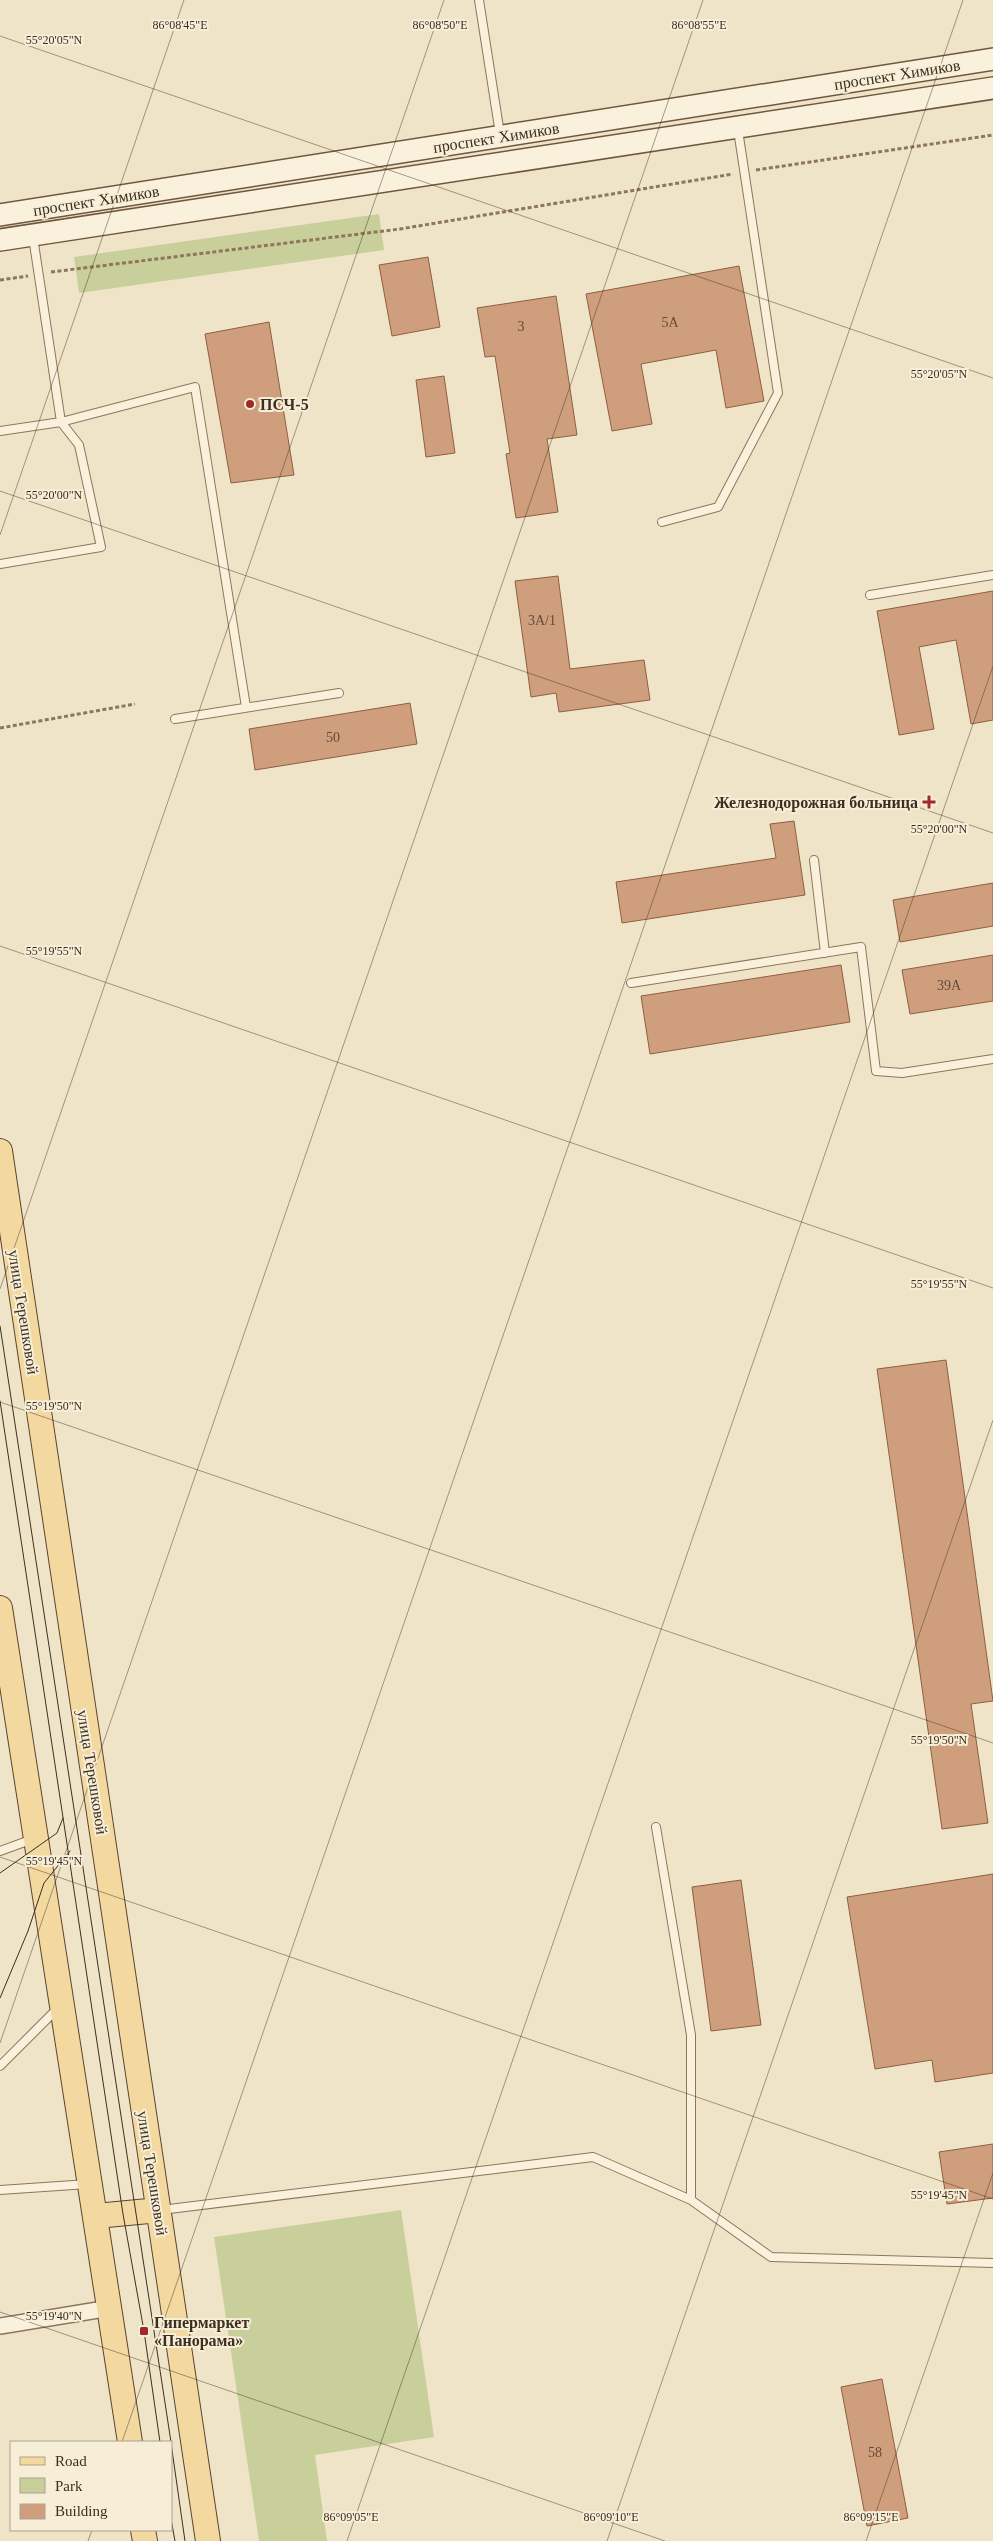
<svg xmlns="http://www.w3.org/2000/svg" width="993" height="2541" viewBox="0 0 993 2541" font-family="Georgia,serif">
<rect width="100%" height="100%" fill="#f0e4c8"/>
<path fill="#c9cf9b" d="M379,214L384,250L79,293L74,257Z
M401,2210L434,2437L315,2455L327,2541H259L214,2237Z"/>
<path fill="#cf9f7d" stroke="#8d5f41" d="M428,257L440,327L392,336L379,265Z
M739,266L764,401L726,408L716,350L641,364L652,424L612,431L586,294Z
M556,296L577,435L547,439L558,512L516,518L506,454L510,453L495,356L485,357L477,308Z
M269,322L294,475L231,483L205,334Z
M444,376L455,453L426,457L416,380Z
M558,576L570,669L644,660L650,700L559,712L556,693L531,697L515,581Z
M993,591V720L971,724L956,640L919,647L934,729L899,735L877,611Z
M410,703L417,744L255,770L249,729Z
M794,821L805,895L622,923L616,882L776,858L770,824Z
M993,883V926L900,942L893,900Z
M993,955V1001L910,1014L902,970Z
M841,965L850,1022L650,1054L641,996Z
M946,1360L993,1701L971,1704L988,1823L942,1829L877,1369Z
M993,1874V2073L935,2082L932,2060L875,2069L847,1897Z
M741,1880L761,2025L711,2031L692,1887Z
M993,2144V2198L947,2204L939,2152Z
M882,2379L908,2518L867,2526L841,2387Z"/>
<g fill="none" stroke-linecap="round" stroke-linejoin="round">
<g stroke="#8d765c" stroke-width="10">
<path id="lane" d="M479,0L500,134
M0,431L61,422L33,237
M662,522L718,507L778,393L738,130
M0,564L101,547L79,445L61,422L195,387L246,707
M870,595L993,575
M175,719L339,693
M814,860L825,953
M631,983L861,947L876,1071L902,1073L993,1059
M656,1827L691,2035V2200
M0,1851L33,1839
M0,2066L58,2008
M0,2190L88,2184
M161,2210L593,2157L691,2200L771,2257L993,2263"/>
</g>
<g stroke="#8d765c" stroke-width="18">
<path id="street" d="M0,2326L110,2308"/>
</g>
<g stroke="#6f573f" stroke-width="24">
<path id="secondary" d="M0,215L993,59
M0,240L993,88"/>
</g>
<g stroke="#5b4430" stroke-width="26">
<path id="primary" d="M0,1151L208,2541
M0,1608L130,2442
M96,2216L159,2210
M143,2530L145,2541"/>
</g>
<path stroke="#8d765c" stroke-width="3" stroke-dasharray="4 2.5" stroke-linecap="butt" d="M756,170L993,135
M51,272L400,229L733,174
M0,280L28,276
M0,728L135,704"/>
<use href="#lane" stroke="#faf1dc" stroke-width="8"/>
<use href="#street" stroke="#faf1dc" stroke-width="15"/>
<use href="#secondary" stroke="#faf1dc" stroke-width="21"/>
<use href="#primary" stroke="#f3d9a0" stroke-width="24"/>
<path stroke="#3d2e20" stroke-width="1" d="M0,1326L171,2442
M0,1401L123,2214L144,2331L160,2442
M0,1873L57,1833L63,1818
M0,1998L28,1931L44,1883L70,1851
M171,2443L185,2541
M171,2519L175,2541"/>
</g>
<path fill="none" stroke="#3d2e20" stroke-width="1" stroke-opacity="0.45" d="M0,36L993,378M0,491L993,833M0,535L184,0M0,946L993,1288M0,1289L444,0M0,1402L993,1743M0,1857L993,2199M0,2043L703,0M0,2312L665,2541M122,2442L963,0M88,2541L92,2530M347,2541L993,666M607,2541L993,1420M866,2541L993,2173"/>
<g fill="#9e2a2b" stroke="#f7eed8" stroke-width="2">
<circle cx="250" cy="404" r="5"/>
<path d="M926.5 794.5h5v5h5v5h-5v5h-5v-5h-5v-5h5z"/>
<rect x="139" y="2326" width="10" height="10" rx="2.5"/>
</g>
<g text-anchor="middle" stroke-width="4" stroke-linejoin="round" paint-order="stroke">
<g font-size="14" fill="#624a37">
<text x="670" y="327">5А</text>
<text x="521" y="331">3</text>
<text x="542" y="625">3А/1</text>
<text x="333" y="742">50</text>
<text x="949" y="990">39А</text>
<text x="875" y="2457">58</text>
</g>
<g font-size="16" fill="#3d2e20" stroke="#f7eed8">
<text transform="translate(897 74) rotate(-9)" y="6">проспект Химиков</text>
<text transform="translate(496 137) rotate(-9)" y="6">проспект Химиков</text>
<text transform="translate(96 200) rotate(-9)" y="6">проспект Химиков</text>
<text transform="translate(24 1312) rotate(81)" y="6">улица Терешковой</text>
<text transform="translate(93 1772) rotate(81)" y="6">улица Терешковой</text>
<text transform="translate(153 2173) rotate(81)" y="6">улица Терешковой</text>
</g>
<g font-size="16" font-weight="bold" fill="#3d2e20" stroke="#f7eed8" text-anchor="start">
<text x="260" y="410">ПСЧ-5</text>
<text x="918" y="808" text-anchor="end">Железнодорожная больница</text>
<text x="154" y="2328">Гипермаркет<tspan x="154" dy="18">«Панорама»</tspan></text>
</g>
</g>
<g font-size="12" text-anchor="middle" fill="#3d2e20" stroke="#f7eed8" stroke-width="4" stroke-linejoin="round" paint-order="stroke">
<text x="440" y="29">86°08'50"E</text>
<text x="699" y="29">86°08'55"E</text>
<text x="180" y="29">86°08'45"E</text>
<text x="54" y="44">55°20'05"N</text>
<text x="939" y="378">55°20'05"N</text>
<text x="54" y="499">55°20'00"N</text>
<text x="939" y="833">55°20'00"N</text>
<text x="54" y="955">55°19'55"N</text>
<text x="939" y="1288">55°19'55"N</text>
<text x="54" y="1410">55°19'50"N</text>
<text x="939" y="1744">55°19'50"N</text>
<text x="54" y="1865">55°19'45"N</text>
<text x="939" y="2199">55°19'45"N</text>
<text x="54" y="2320">55°19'40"N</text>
<text x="351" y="2521">86°09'05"E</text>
<text x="611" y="2521">86°09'10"E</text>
<text x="871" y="2521">86°09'15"E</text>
</g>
<rect x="10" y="2441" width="162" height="90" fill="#f7eed8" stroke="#ada18e"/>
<rect x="20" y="2457" width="25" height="8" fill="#f3d9a0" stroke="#ada18e"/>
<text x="55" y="2466" font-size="15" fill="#3d2e20">Road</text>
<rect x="20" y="2478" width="25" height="15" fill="#c9cf9b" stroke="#ada18e"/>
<text x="55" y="2491" font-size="15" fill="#3d2e20">Park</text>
<rect x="20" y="2504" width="25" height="15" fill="#cf9f7d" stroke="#ada18e"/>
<text x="55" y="2516" font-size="15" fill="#3d2e20">Building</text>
</svg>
